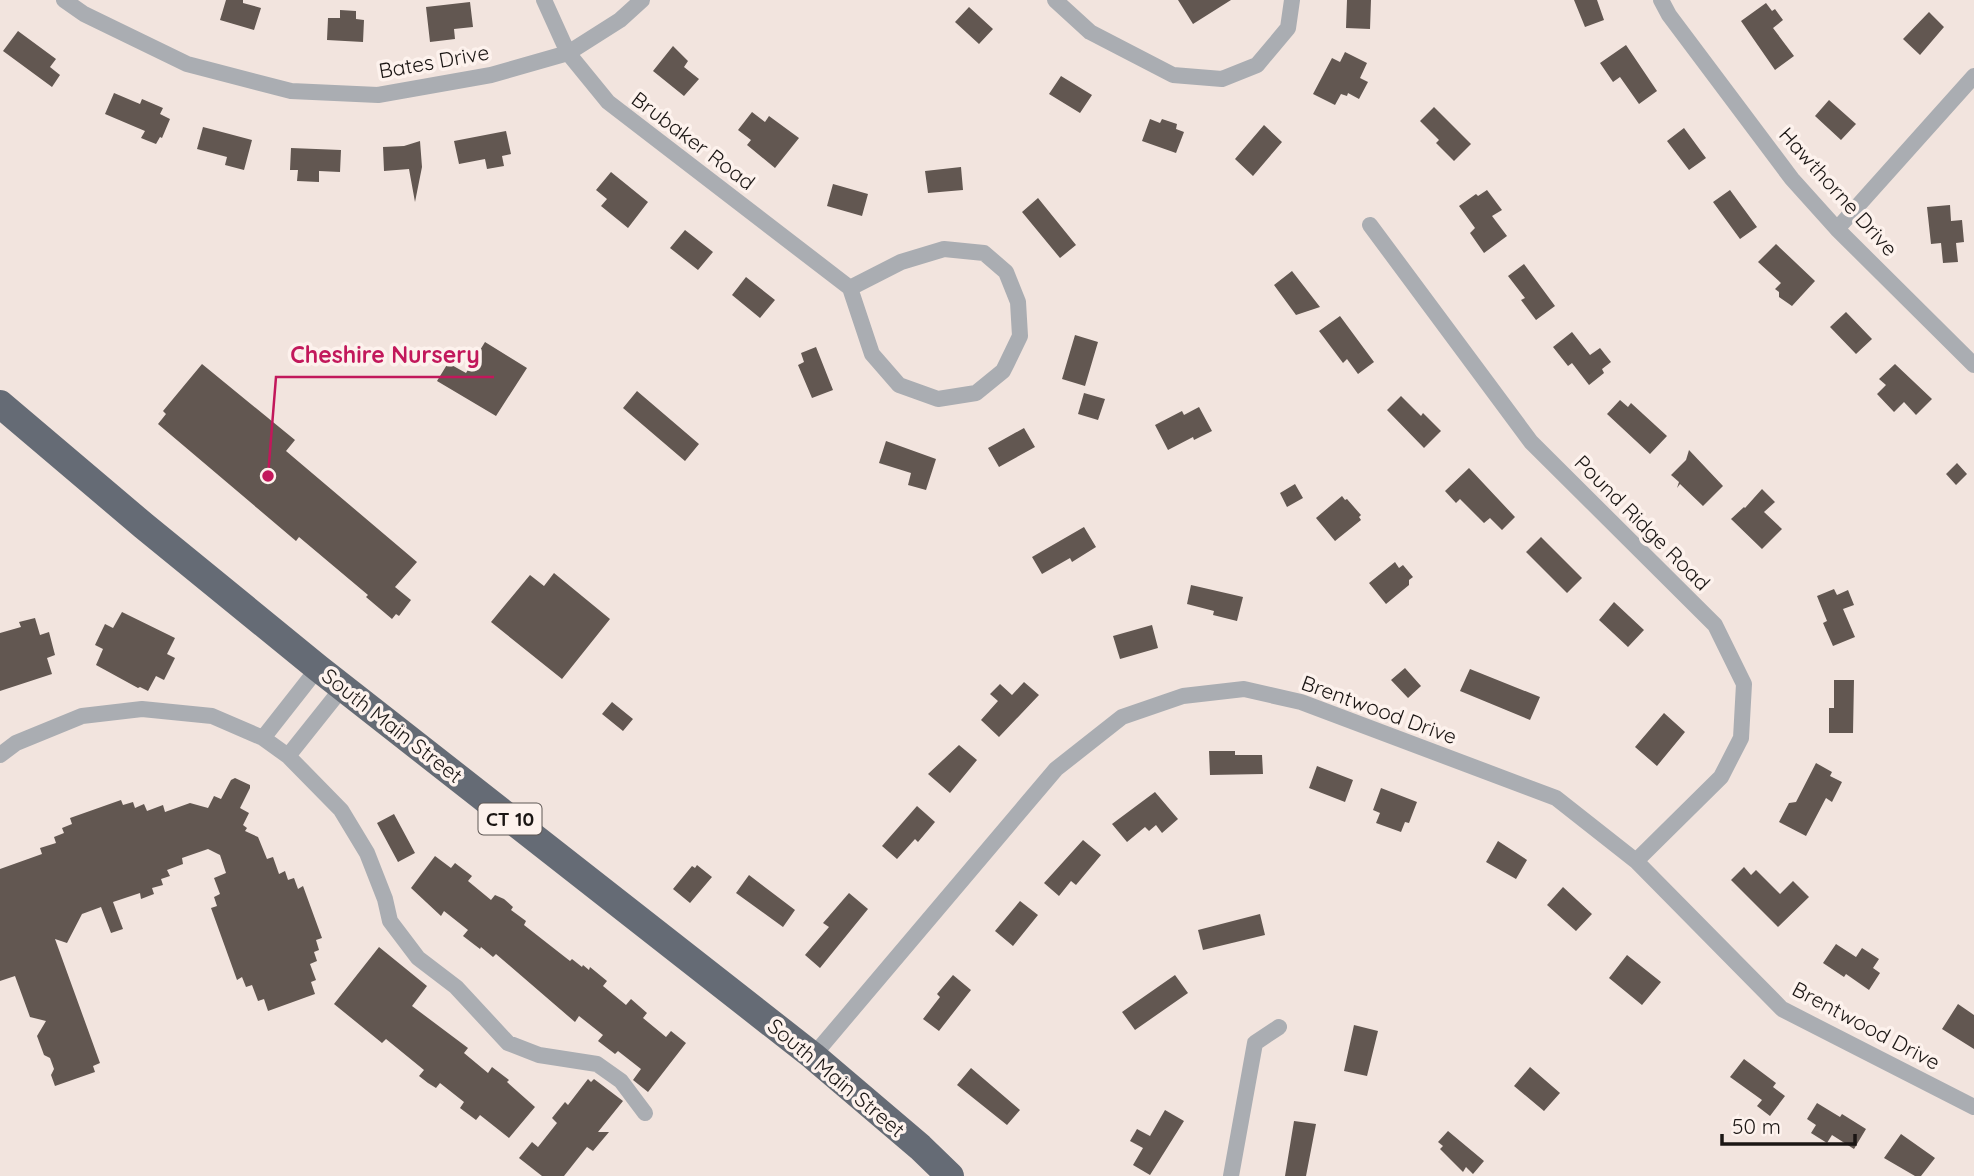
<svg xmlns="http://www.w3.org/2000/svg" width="1974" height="1176" viewBox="0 0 1974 1176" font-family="Quicksand,sans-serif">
<rect width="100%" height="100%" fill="#f2e4de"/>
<path fill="#625751" d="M226,0H243V3L261,8L254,30L220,20Z
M1178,0H1231L1193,24Z
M1347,0H1371L1370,29L1346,28Z
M1574,0H1597L1604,20L1585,27Z
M470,2L473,27L454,29L455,39L430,42L426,7Z
M1766,3L1772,11L1775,9L1783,20L1773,28L1794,56L1775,70L1741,21Z
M969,7L993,29L979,44L955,22Z
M340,10L356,11V19L364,20L363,42L327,40L328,18H340Z
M1929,12L1944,27L1920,55L1903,39Z
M18,31L56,59L50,67L60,75L52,87L3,51Z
M1626,45L1657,91L1639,104L1620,77L1613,82L1600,63Z
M673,46L688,61L684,67L699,79L684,96L653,71Z
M1345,52L1367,63L1360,78L1368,82L1359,99L1348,93L1347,96L1341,94L1335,105L1313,94L1332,58L1340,62Z
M1061,76L1092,95L1080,113L1049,94Z
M114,93L140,104L142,99L163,108L160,114L170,119L162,138L160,137L156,144L141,138L145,131L105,114Z
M1829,100L1856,124L1841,140L1815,116Z
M1434,107L1471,144L1454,161L1436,143L1439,140L1420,121Z
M752,112L765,122L769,116L799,138L775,168L747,145L751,140L738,130Z
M1150,119L1160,123L1162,119L1177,124L1176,129L1184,132L1176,153L1142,141Z
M1264,125L1282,142L1253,176L1235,159Z
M203,127L252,140L244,170L225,165L227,157L197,149Z
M1684,128L1706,158L1689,170L1667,141Z
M506,131L511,154L502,156L504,166L487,169L485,159L459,164L454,141Z
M420,141L422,167L415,202L409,169L384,171L383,147L404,146Z
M291,148L341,150L340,172L319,171V182L297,181L298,170H290Z
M961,167L963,190L928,193L925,171Z
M611,172L648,202L628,228L601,206L607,199L596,190Z
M833,184L868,194L862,216L827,206Z
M1487,190L1502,210L1492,216L1507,236L1484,253L1470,233L1475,228L1459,206L1476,194L1478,196Z
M1730,190L1757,227L1740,239L1713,202Z
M1038,198L1076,245L1060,258L1022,212Z
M1950,205L1951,221L1962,220L1964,242L1956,243L1958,262L1943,263L1941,243L1931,244L1927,207Z
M685,230L713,252L698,270L670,248Z
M1776,244L1815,281L1792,306L1779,297V292L1775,289L1781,283L1758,262Z
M1524,264L1555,306L1536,320L1521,300L1525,298L1508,276Z
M1292,271L1320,307L1296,315L1274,285Z
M746,277L775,300L760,318L732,295Z
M1846,312L1872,339L1856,354L1830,327Z
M1340,316L1374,362L1358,374L1347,359L1343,363L1319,331Z
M1572,332L1590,355L1600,348L1611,362L1602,369L1604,373L1589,385L1572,363L1568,366L1553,347Z
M1075,335L1098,342L1085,386L1062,379Z
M485,342L527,368L496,416L437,381L448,363L466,373Z
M816,347L833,390L812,398L798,365L804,362L801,353Z
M202,364L295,440L286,451L417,562L395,587L411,600L399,616L396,614L392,619L366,597L368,595L299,537L296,541L158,424L166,414L163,411Z
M1895,364L1932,399L1916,415L1904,402L1894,412L1877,394L1886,385L1879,379Z
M637,391L699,444L685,461L623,408Z
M1084,393L1105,399L1098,420L1078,414Z
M1401,396L1421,416L1423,413L1441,431L1424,448L1387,410Z
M1620,400L1628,407L1631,403L1667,436L1650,454L1607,414Z
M1199,407L1212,431L1194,440L1193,437L1168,450L1155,425L1182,411L1184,415Z
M1024,428L1035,447L999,467L988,448Z
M886,441L936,459L926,490L908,485L911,473L879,463Z
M1689,450L1723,486L1703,506L1680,484L1677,488L1679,482L1671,475L1686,460Z
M1957,463L1967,474L1956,485L1946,474Z
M1469,468L1515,517L1502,530L1490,518L1484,523L1460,499L1456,503L1445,491Z
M1295,484L1303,498L1287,507L1280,493Z
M1762,489L1775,502L1764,512L1782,529L1762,549L1731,519L1744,507L1745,508Z
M1342,496L1345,500L1347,499L1361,515L1359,517L1361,520L1335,541L1316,518Z
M1084,527L1096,547L1072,562L1070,558L1042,574L1032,557Z
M1541,537L1582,578L1567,593L1526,552Z
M1395,562L1399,568L1403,565L1413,577L1409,580V585L1386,604L1369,583Z
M554,573L610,619L562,679L491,622L530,575L544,586Z
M1191,585L1243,597L1237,621L1213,615L1214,611L1187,604Z
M1834,589L1837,595L1848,590L1854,605L1843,609L1855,637L1833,646L1823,623L1827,621L1817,596Z
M1614,602L1644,630L1628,647L1599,620Z
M122,612L175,638L167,654L175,658L164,680L156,676L148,691L140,687L138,688L96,665L103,649L95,645L105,624L113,628Z
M35,618L40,635L49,632L55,655L47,658L52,674L0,691V633L21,627L19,622Z
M1152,625L1158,648L1120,659L1113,636Z
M1405,668L1421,686L1408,698L1391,680Z
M1470,669L1540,697L1530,720L1460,691Z
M1834,680H1854L1853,733H1829V708H1834Z
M1024,682L1039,695L999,737L981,720L998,701L990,694L1000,684L1012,695Z
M612,702L633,719L623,731L602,714Z
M1664,713L1685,732L1657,766L1635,747Z
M959,745L977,760L950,793L928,774Z
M1209,751H1235V755H1262L1263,774L1210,775Z
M1816,763L1832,772L1830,776L1842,782L1832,802L1826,798L1806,836L1779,822L1789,803L1796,802Z
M1317,766L1353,780L1345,802L1309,788Z
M235,778L250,785V788L240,808L249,813L243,825L247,828L245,831L258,837L267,859L273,857L279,874L285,871L288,880L294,878L298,889L303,886L322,938L316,940L319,950L314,952L317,961L310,964L316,980L311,982L315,994L268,1011L264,999L258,1001L252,985L246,987L242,977L237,980L211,908L217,906L214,897L220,894L214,878L226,873L220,855L208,849L182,858L183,864L167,870L170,876L161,879L163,885L152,888L154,894L141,899L140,893L113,902L123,929L111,933L101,907L82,914L67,943L55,939L100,1063L93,1066L95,1072L55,1086L51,1075L54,1069L50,1058L44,1055L37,1036L46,1021L30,1017L15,976L0,981V869L42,854L40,848L56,843L54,837L64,833L62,828L72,824L70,818L121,800L123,805L133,802L135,808L144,804L147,811L163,805L165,812L190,803L208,808L214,796L221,799L231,780Z
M1381,788L1417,802L1409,823L1405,822L1401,832L1376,823L1380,813L1373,810Z
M1155,792L1178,819L1162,833L1156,825L1149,831L1145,827L1127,842L1112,824Z
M917,806L935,822L918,842L915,839L897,859L882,846Z
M394,814L415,853L398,862L377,823Z
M1083,840L1101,855L1076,885L1071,881L1059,896L1044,883Z
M1498,841L1527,860L1516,879L1486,862Z
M435,856L451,868L455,863L472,876L468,881L491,900L495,895L504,899L513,907L511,910L526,921L524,925L570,961L572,959L582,967L583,965L589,970L590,967L607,981L603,986L626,1005L631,999L647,1013L643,1018L666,1037L671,1031L686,1043L648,1092L633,1080L641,1069L618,1051L615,1054L598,1041L603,1035L579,1016L575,1022L496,954L493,957L481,947L480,949L463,936L468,930L444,911L441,916L411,888Z
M697,865L712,877L690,903L673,889L692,866L695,868Z
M1744,867L1751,875L1756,870L1780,894L1793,881L1809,897L1778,927L1731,880Z
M749,875L795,910L783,927L736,893Z
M1563,887L1592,914L1576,931L1547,905Z
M849,893L868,909L820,968L805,955L829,927L823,923Z
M1020,901L1038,915L1013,946L995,931Z
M1260,914L1265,935L1203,950L1198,930Z
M1836,944L1856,957L1862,948L1879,959L1873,968L1880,973L1869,990L1846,974L1844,977L1823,963Z
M379,947L427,986L412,1006L468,1048L464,1053L488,1073L492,1067L509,1080L507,1082L535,1107L509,1138L480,1115L476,1120L460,1108L464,1102L440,1083L436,1088L428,1083L419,1076L424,1070L386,1039L382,1043L334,1004Z
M1627,955L1661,982L1642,1005L1609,978Z
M953,975L971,990L939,1031L923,1019L940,997L937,994Z
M1175,975L1188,993L1135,1030L1122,1012Z
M1958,1004L1974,1015V1049L1942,1029Z
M1354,1025L1378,1031L1367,1076L1344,1071Z
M1744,1059L1776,1083L1773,1087L1785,1096L1770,1116L1757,1106L1762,1100L1730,1077Z
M1530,1067L1560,1093L1544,1111L1514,1086Z
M971,1068L1020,1110L1007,1125L957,1085Z
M588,1079L591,1082L594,1079L623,1101L598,1132H609L593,1151L587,1147L564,1176H542L519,1158L532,1142L538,1147L557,1123L552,1118L565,1102L568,1105Z
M1817,1103L1840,1117L1842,1114L1866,1129L1854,1149L1832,1135L1827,1143L1811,1133L1816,1125L1807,1119Z
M1165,1110L1184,1121L1150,1175L1133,1165L1143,1148L1130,1141L1137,1129L1150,1136Z
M1294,1121L1316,1124L1306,1176H1285Z
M1448,1131L1484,1161L1473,1174L1466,1167L1463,1172L1440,1149L1443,1146L1438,1142Z
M1901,1134L1935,1158L1921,1176H1915L1884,1158Z"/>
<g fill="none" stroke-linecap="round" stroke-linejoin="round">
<path stroke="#aaadb2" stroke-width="16" d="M64,0L84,14L187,64L291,91L378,95L491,75L568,53L620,20L642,0
M544,0L568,53L608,102L850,288
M1055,0L1090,32L1173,75L1222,79L1257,65L1288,28L1292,0
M1661,0L1669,15L1792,179L1837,229L1974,365
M1370,225L1531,442L1715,625L1744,684L1741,738L1721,777L1636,861
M1837,229L1974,76
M944,249L984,253L1006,272L1018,302L1020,336L1007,363L1003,371L976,393L938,399L899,385L872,354L850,288L901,262Z
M263,738L318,668
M0,755L16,743L82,716L142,709L212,716L263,738L288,756L341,810L367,853L385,899L390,921L418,958L456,987L508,1043L539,1055L597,1064L621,1081L645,1113
M288,756L343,687
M813,1056L1056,769L1122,717L1183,696L1244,689L1301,702L1556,798L1636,861L1782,1009L1974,1107
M1231,1176L1255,1043L1279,1027"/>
<path stroke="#656b75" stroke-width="28" d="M0,404L144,526L318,668L813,1056L920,1147L950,1176"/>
</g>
<g text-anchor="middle" stroke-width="7" stroke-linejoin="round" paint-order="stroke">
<rect fill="#fdf2ed" stroke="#5f5855" stroke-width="2" x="478.5" y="803.5" width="63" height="31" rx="5"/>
<g font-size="19" font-weight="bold" fill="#1b1614">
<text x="510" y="826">CT 10</text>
</g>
<g font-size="21" fill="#1b1614" stroke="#fdf2ed">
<text transform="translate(434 62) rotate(-10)" y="7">Bates Drive</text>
<text transform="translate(693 141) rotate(37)" y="7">Brubaker Road</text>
<text transform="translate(1838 192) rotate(48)" y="7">Hawthorne Drive</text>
<text transform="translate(1642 523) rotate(45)" y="7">Pound Ridge Road</text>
<text transform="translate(1379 710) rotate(20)" y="7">Brentwood Drive</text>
<text transform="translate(392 726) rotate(38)" y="7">South Main Street</text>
<text transform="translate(1866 1026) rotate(28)" y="7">Brentwood Drive</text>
<text transform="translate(836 1078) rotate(40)" y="7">South Main Street</text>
</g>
</g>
<path fill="none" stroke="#c2185b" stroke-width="2.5" d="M268 476L276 377H494"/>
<circle fill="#c2185b" stroke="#fdf2ed" stroke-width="2.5" cx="268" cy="476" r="7"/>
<g font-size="23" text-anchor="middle" font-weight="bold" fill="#c2185b" stroke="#fdf2ed" stroke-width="7" stroke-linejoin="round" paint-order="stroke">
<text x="385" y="363">Cheshire Nursery</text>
</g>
<path d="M1722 1134v10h133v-10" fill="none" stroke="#1b1614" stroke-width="3.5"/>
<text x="1732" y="1134" font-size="21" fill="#1b1614" stroke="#fdf2ed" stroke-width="5" paint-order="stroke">50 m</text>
</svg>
